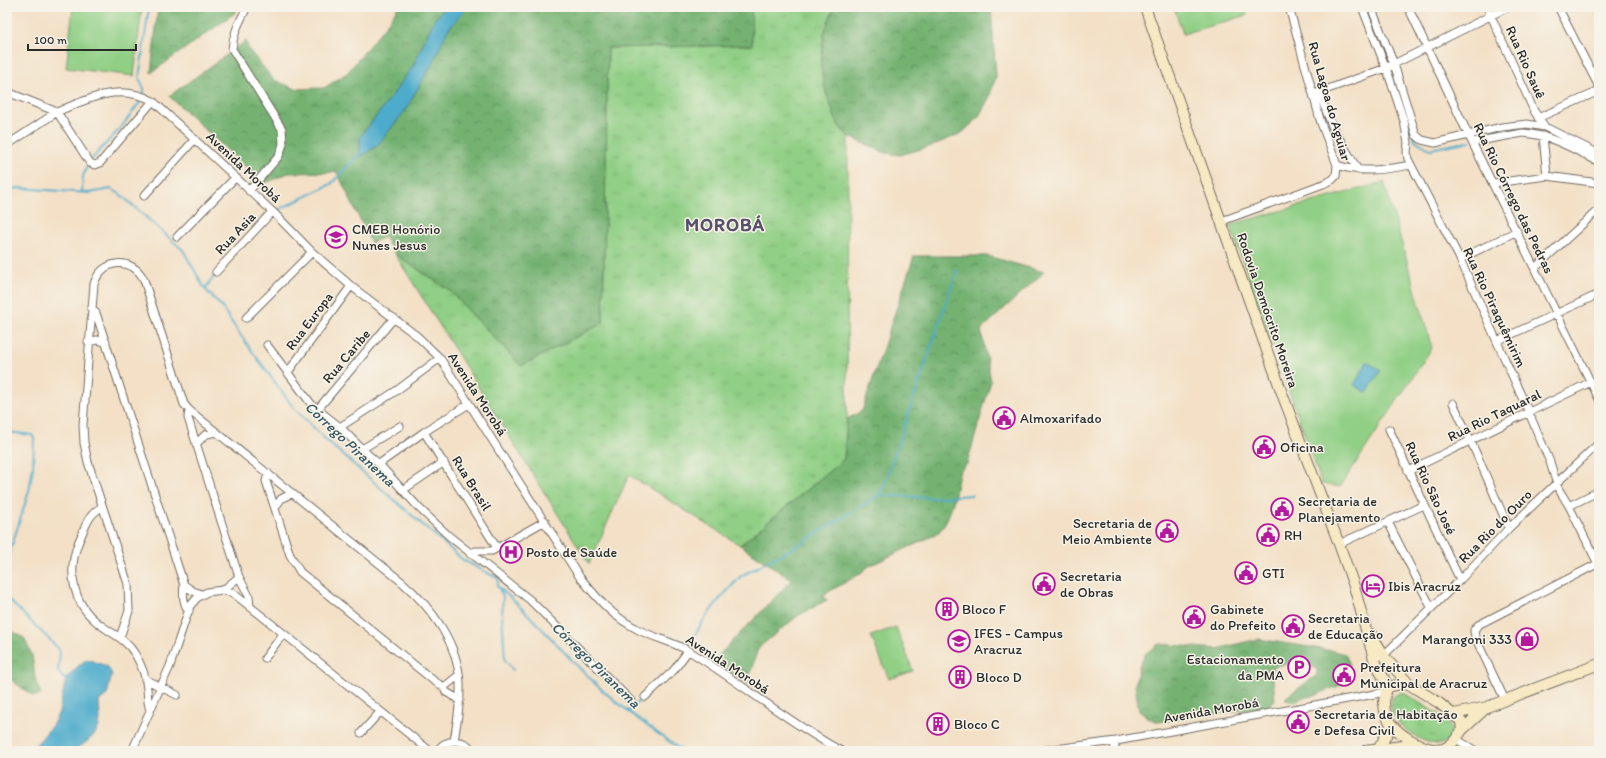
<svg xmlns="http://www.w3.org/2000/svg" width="1606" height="758" viewBox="0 0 1606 758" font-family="Itim,sans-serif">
<defs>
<pattern id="grass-tufts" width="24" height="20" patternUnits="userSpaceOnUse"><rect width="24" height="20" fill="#90cf85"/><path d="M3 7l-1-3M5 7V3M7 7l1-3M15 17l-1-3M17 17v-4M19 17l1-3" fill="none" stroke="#7cb273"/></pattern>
<pattern id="forest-crowns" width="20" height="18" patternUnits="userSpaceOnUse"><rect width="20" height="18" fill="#74b272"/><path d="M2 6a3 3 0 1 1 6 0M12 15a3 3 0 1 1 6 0" fill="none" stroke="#5f915e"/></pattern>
</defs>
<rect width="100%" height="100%" fill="#f7f3e8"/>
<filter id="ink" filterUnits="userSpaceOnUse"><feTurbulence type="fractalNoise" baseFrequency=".025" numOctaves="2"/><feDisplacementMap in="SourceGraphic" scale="8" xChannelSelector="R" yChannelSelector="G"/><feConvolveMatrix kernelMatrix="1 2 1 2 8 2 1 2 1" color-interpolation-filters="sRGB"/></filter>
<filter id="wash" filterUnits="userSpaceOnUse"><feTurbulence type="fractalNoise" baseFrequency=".012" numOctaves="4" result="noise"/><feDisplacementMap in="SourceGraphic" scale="16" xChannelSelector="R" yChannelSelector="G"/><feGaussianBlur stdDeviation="0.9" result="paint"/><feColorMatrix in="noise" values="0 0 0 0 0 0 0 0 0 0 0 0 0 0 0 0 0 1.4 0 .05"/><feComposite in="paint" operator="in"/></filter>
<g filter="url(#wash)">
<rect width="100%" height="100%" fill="#f3e0c6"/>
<path fill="url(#grass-tufts)" stroke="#5e7d58" d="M751,7H834L824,33L821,68L826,93L838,125L848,136L847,419L844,459L740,545L629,475L589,564L395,254L449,290L521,366L603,323L608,48L752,45Z
M1402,692L1443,717L1452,729L1450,738C1447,740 1443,744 1439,744C1422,745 1390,723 1391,705C1391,702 1393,698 1394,696Z"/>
<path fill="url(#forest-crowns)" stroke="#506e4e" d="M158,7H238L235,13L151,73Z
M398,7H446L434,20L413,66L389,100L360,137V156L377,146L404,112L431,64L447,31L467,7H751L752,45L608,48L603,323L521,366L449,290L395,254L384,237L371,243L337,172L288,173L264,184L169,96L246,41L249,50L274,80L296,89L324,88L347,73L386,25Z
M834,7H991L996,77L989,98L978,118L962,133L932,146L900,155L885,153L848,136L838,125L826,93L821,68L824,33Z
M914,256H988L1044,272L981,330L991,381L967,464L960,470C954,493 954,515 937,534L869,566L860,574L823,595L827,600L799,615L758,648L747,684L714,660L792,580L740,545L844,459L847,419L862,411Z
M7,628L24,638L32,655L35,677L41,695L33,696L7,677Z
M1258,639L1334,651L1345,654L1350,665L1341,685L1323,692L1317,695L1301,698L1297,702L1289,701L1285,698L1317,675V668C1303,664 1285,661 1272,668L1275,700L1269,705L1257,708L1158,722L1147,717L1139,711L1135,685L1139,666L1145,654L1159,644L1217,649Z"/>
<path fill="#90cf85" stroke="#5e7d58" d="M73,7H142L134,76L66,68Z
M1174,7H1244L1247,15L1183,34Z
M1384,182L1432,348L1340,487L1322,484L1230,225Z
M896,627L913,671L889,679L871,636Z"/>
<path fill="#4eaccc" stroke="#3c6c7c" d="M446,7H467L447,31L432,64L404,112L377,146L360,157V137L389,100L413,66L434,20Z
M1367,362L1381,370L1367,393L1354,385Z
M87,659L107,666L112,674L107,695L99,701C99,708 101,719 99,726C96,737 80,748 70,751C61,753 39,751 29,751L42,738L53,724L59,712L66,678L78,666Z"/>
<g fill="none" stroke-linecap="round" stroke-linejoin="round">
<path stroke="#4eaccc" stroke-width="2" d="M144,95V89L139,78L149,7
M1407,121L1416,141L1430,149L1470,141
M1486,136L1514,129L1524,130
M7,190L18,188L89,193L111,189L120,194L183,250L205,289L221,306L241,336L293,407L328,442L463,560L499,579L497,586
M82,192L83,176L89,162L123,125L142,99
M276,211L331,184L361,152
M205,289L216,274
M7,432L32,435L34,438L33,467L29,491L7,561
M880,495L931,498L972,495
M497,586C535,617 564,655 600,688C626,711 654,731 683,751
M498,587L503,596L502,615L505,660L513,670
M7,598L58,648L60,653L58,671L67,682
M688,648L703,621L718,601L741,576L800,544L879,495L885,483L957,270
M628,712L643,697"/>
</g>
</g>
<g filter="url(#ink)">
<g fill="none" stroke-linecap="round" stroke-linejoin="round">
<g stroke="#716a61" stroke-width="9">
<path id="street" d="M247,7C240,21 233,33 232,49L282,129L283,144L279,156L249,191
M1362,7L1389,76L1404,121L1408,143L1407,152L1408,159L1460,259L1529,413L1550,462L1558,488L1569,506L1599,566
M1371,7L1394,64L1416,135L1422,140L1435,143L1502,127L1527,124L1545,127L1599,154
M1408,7L1468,134L1599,399
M1487,7L1534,111L1545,127
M1558,7L1599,87
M7,82L10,93
M1319,93L1333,128L1358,170
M7,94L10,93L57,112C88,98 120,83 153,101L274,213L312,252L351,286L417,336L440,358L579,576C598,599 611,616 639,630C655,638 673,642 689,651C741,683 788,722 841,751
M1314,94L1386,68L1508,7
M1538,118L1599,91
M1543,136L1547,176
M1473,142L1523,133C1551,135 1574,149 1599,162
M7,145L57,112L90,163L95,165L100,163L153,101
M1337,165C1362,174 1386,169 1411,165
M1494,183L1547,176L1599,183
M144,196L195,139
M1222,221L1323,184L1332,180L1336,176L1337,165L1321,123L1289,7
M177,237L235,178
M1460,259L1517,231
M1535,268L1599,209
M216,272L272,212
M91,309L96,313L184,585C183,593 183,605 189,611
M246,318L312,252
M1497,341L1599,294
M88,342L97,340L106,342
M267,345L312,405L340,427L362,449L379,464L420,509L449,536L530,600L631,701
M288,372L351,286
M1453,403C1473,444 1490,486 1509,528
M318,409L394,318
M189,410L188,418L239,577L249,596L250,607
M340,427L396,391L440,358
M1389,429L1460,580
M424,432L497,548
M196,444L205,435L215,432
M362,449L400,426
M379,464L424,432L469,404
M1408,471L1591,382
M268,473L266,481L290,555L300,572L434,681L444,687L446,692L460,700
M403,490L444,462
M1569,506L1599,491
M102,507C88,514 85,528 79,541C67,570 72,603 98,623C112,634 126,639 135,654C141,664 146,677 147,689C148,697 147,702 150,710
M275,508L281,499L292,493
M1388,522L1431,607
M1339,544L1424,505
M470,554L475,551H492L545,521
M184,585L193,591L202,594
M223,590L239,577
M120,637L129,611L128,584L88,462L84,443L83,425L94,284C101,259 133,256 144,280L184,404L189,410L402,582C432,608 458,643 460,683C461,702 457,722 454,741
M1381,656L1384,655L1460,580L1509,528L1599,443
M265,658L283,634
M145,679L177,695
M444,687L459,675
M645,697L674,670L688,651
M1505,700L1475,637L1474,630L1478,625L1599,563
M361,733L380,712
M1456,739L1476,751
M132,751L170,666L190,606L197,598L207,592L223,590L233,593L430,751
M437,751C446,738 464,738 473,751
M1040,751L1116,741L1386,692
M1114,751L1116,741"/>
</g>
<g stroke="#716a61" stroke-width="12">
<path id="secondary" d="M1145,7L1283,396L1339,544L1354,586L1374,659L1388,687
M1371,634L1387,660L1410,685
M1401,684L1410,685L1439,703L1461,721L1462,730C1458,737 1452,746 1443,749C1426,753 1393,732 1387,717C1383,708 1383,696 1388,687Z
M1454,714L1487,707L1599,664
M1462,730L1487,707
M1379,748L1392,725
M1365,751L1417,744"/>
</g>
<use href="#street" stroke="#fff" stroke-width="7"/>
<use href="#secondary" stroke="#f7e9c3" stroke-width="10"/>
</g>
</g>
<defs>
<g id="school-ring" transform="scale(1.15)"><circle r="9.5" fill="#f7f3e8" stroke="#b5179e" stroke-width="1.5"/><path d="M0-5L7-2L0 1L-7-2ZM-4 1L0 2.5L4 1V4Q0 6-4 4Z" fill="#b5179e"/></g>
<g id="civic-ring" transform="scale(1.15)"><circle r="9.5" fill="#f7f3e8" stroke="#b5179e" stroke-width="1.5"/><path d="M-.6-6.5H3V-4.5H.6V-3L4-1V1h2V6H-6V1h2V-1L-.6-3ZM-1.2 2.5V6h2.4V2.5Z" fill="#b5179e"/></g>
<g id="hospital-ring" transform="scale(1.15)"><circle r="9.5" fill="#f7f3e8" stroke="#b5179e" stroke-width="1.5"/><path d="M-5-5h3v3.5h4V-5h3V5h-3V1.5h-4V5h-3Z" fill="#b5179e"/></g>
<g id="hotel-ring" transform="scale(1.15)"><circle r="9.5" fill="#f7f3e8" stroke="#b5179e" stroke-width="1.5"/><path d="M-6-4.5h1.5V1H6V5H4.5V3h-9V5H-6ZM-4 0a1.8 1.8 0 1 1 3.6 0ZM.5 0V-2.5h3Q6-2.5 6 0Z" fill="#b5179e"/></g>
<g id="building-ring" transform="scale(1.15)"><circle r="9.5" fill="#f7f3e8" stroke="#b5179e" stroke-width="1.5"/><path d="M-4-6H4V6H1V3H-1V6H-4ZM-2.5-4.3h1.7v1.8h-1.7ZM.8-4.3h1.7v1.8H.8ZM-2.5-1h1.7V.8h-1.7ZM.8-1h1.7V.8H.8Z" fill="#b5179e"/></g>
<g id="shop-ring" transform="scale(1.15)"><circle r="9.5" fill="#f7f3e8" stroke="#b5179e" stroke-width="1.5"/><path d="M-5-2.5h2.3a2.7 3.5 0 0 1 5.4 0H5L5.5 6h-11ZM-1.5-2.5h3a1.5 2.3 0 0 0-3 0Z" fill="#b5179e"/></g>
<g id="university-ring" transform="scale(1.15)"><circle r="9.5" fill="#f7f3e8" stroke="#b5179e" stroke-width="1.5"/><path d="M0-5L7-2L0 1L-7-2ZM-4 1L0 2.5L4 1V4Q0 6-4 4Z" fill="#b5179e"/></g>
<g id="parking-ring" transform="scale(1.15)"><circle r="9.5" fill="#f7f3e8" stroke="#b5179e" stroke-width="1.5"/><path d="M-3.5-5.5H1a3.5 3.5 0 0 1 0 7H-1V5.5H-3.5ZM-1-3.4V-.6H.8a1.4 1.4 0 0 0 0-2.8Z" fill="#b5179e"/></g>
</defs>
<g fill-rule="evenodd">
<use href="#school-ring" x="336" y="237"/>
<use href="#civic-ring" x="1004" y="418"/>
<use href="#civic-ring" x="1264" y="447"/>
<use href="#civic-ring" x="1282" y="509"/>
<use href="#civic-ring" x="1167" y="531"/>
<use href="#civic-ring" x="1268" y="535"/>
<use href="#hospital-ring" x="511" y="552"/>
<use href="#civic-ring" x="1246" y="573"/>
<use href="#civic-ring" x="1044" y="584"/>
<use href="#hotel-ring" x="1373" y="586"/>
<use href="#building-ring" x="947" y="609"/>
<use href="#civic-ring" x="1194" y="617"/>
<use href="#civic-ring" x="1293" y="626"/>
<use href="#shop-ring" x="1527" y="639"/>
<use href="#university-ring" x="959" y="641"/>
<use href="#parking-ring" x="1299" y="667"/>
<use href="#civic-ring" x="1344" y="675"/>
<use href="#building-ring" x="960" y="677"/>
<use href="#civic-ring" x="1298" y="722"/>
<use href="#building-ring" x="938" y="724"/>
</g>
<g text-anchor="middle" stroke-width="3" stroke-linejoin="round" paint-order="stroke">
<g font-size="14" fill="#2b2b2b" stroke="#f7f3e8">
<text transform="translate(1526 62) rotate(66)" y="5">Rua Rio Sauê</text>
<text transform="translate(1330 101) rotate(74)" y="5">Rua Lagoa do Aguiar</text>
<text transform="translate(244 167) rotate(43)" y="5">Avenida Morobá</text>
<text transform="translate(1514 198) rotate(64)" y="5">Rua Rio Córrego das Pedras</text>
<text transform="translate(235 233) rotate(-47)" y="5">Rua Asia</text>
<text transform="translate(1495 307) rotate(65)" y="5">Rua Rio Piraquêmirim</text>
<text transform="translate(1268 310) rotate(71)" y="5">Rodovia Demócrito Moreira</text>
<text transform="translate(309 321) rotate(-53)" y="5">Rua Europa</text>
<text transform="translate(346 356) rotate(-50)" y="5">Rua Caribe</text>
<text transform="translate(478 394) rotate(57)" y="5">Avenida Morobá</text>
<text transform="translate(1494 415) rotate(-26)" y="5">Rua Rio Taquaral</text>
<text transform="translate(472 483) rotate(58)" y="5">Rua Brasil</text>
<text transform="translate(1431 488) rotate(65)" y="5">Rua Rio São José</text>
<text transform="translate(1495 526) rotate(-45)" y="5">Rua Rio do Ouro</text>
<text transform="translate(728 664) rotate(33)" y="5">Avenida Morobá</text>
<text transform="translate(1211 710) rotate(-10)" y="5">Avenida Morobá</text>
</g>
<g font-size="14" fill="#2b2b2b" stroke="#f7f3e8" text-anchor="start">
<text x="352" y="234">CMEB Honório<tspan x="352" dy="16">Nunes Jesus</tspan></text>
<text x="1020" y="423">Almoxarifado</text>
<text x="1280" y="452">Oficina</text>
<text x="1298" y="506">Secretaria de<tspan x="1298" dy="16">Planejamento</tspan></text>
<text x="1152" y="528" text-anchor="end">Secretaria de<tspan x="1152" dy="16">Meio Ambiente</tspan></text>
<text x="1284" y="540">RH</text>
<text x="526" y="557">Posto de Saúde</text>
<text x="1262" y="578">GTI</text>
<text x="1060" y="581">Secretaria<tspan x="1060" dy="16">de Obras</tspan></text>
<text x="1388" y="591">Ibis Aracruz</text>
<text x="962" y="614">Bloco F</text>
<text x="1210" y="614">Gabinete<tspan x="1210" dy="16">do Prefeito</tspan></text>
<text x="1308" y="623">Secretaria<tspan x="1308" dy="16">de Educação</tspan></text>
<text x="974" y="638">IFES - Campus<tspan x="974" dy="16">Aracruz</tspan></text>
<text x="1512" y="644" text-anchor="end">Marangoni 333</text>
<text x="1284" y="664" text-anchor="end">Estacionamento<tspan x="1284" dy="16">da PMA</tspan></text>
<text x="1360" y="672">Prefeitura<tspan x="1360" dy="16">Municipal de Aracruz</tspan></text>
<text x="976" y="682">Bloco D</text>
<text x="1314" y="719">Secretaria de Habitação<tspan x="1314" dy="16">e Defesa Civil</tspan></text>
<text x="954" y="729">Bloco C</text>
</g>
<g font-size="15" font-style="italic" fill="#375863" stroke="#f7f3e8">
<text transform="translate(350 444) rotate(43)" y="5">Córrego Piranema</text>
<text transform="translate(596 665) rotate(44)" y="5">Córrego Piranema</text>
</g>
<g font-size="18" font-weight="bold" letter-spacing="1" fill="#58506b" stroke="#f7f3e8">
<text x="725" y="231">MOROBÁ</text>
</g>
</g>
<rect width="1606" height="758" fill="none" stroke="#f7f3e8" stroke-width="24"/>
<path d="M28 44v6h108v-6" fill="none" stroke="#2b2b2b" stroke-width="2"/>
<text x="34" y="44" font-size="12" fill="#2b2b2b" stroke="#f7f3e8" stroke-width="3" paint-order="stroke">100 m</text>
</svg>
